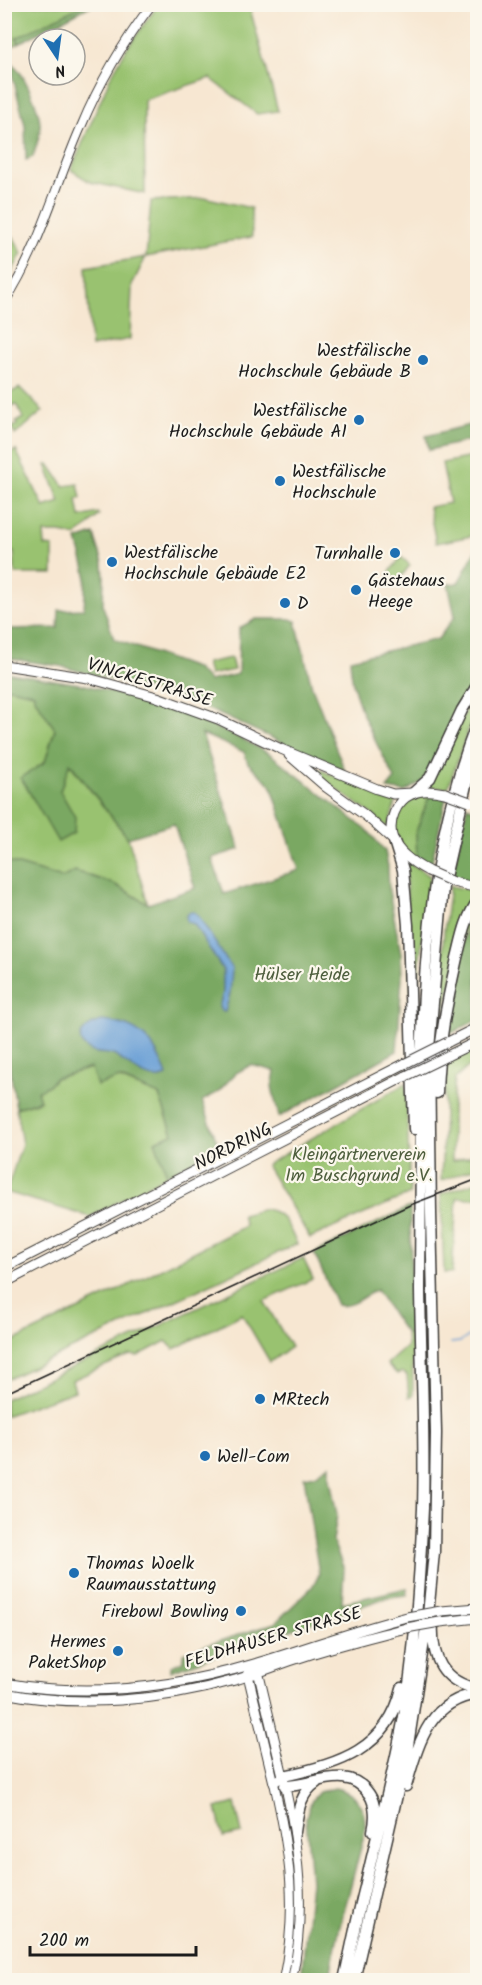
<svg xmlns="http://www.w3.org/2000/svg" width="482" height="1985" viewBox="0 0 482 1985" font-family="Kalam,sans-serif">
<rect width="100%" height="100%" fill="#fbf7ec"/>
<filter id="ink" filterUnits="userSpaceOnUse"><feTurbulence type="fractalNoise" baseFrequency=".0167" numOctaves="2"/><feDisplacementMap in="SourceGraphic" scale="12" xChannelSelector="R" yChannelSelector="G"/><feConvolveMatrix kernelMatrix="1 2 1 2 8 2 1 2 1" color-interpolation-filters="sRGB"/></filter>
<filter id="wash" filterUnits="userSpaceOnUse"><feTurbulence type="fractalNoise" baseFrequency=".008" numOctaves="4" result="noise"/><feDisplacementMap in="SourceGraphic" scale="24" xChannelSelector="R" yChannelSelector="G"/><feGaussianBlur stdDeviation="1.35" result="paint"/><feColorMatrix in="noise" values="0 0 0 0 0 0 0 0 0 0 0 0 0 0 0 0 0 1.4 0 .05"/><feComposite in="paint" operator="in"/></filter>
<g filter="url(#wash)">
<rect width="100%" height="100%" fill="#f7e7d2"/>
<path fill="#99c26f" stroke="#5a6f46" stroke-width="1.5" d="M5,5H86L17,38L19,43L5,50Z
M158,5H249L278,111L257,114L210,78L144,100L145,194L90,182L71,170L110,78L127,48Z
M208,198L251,208L252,237L146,257L132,285L130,339L91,347L86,267L146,257L151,201Z
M5,235L14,238L22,253L5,284Z
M20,388L43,411L15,435L12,427L17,425L16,422L23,418L16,404L5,409V395Z
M16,450L44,507L60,502L46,465L49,464L64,486L78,484L81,498L77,499L80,517L98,513L99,515L85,529L75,536L60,533H44L45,546L53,547V574H15L14,552L5,553V455Z
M477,456V535L436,543L429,507L450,503L442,463Z
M401,557L410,565L398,581L388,574Z
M231,658L234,670L209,675L206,663Z
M4,687L34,693V697L55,729L45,762L21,778L75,817L60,791L69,763L128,838L148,904L114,884L75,871L62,878L12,863L5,862Z
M477,688V704L448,788L427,787Z
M313,767L396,801L388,828L370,813L326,782Z
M430,794L416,832L417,860C383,836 389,802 430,794Z
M405,860L430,876L420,958L414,1048Z
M450,886L477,891V895L472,901L436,1042L444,931Z
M477,1049V1059L455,1079L452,1109V1161L471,1156L477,1147V1167L441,1181L446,1063Z
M92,1068L159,1095L173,1134L155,1141L167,1175L90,1217L6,1192L22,1144L16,1108L40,1101L37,1091L49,1085L55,1078Z
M406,1083L410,1194L310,1238L266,1165Z
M477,1182V1198H457L452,1273H444L441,1194Z
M265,1209C286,1213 288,1227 297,1244L5,1380V1345L113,1293L245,1226L242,1215Z
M303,1258L313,1279L264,1301L291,1347L270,1362L242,1314L174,1349L166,1341L138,1356L130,1355L72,1380L75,1391L5,1416V1399Z
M406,1334H412L413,1396L409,1397L407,1375L402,1372L397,1374L387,1364L407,1346Z
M235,1803L242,1833L223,1837L216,1808Z"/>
<path fill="#7aa862" stroke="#4b623f" stroke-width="1.5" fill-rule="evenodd" d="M83,5H92L19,43L16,38Z
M12,64C23,70 40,110 40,124C41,135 36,146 33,157L26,160L25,125L13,78Z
M477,423V439L429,450L426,436Z
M94,534L103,563L104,577L103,606L114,639L195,668L209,681L238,674L239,628L256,619H290L296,621L312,687L345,771L188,700L60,666L5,658L4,629L58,628L59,610L84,609L86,573L77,540Z
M477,548V676L423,781L405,792L387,789L395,779C376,741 351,703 350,659L438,639L455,616L448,584L458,583Z
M4,672L86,685L175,710L244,740L270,754L369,832L385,851L388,866L389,891L401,953L402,977L397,1051L279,1117L272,1087L275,1071L251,1065L236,1073L217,1093L202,1101L219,1147L167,1175L155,1141L173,1134L159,1095L119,1078L97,1086L91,1068L55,1078L49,1085L37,1091L40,1100L16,1108L5,1036V862L12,863L62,878L75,871L114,884L148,904L195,888L174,824L128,838L70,763L60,791L75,817L74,833L58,842L21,778L45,762L55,729L34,697V693L5,687ZM202,734L244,752L248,763L271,785L299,870L224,894L212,858L240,849Z
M430,794L446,798L431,866L417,860L416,832Z
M467,806L477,810V873L469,882L452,876Z
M477,906V1020L446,1036C453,993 458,946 477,906Z
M410,1207L412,1334H406L376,1290C364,1296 350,1309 337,1305L314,1253Z
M330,1465V1479L337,1515L333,1542L344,1569L342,1603L407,1588V1595L388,1597L171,1671V1666L184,1661L183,1653L275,1623L312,1587L319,1574L304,1477L315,1475Z
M335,1788C360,1793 368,1813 364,1836L339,1930L329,1980H301L311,1882L306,1817L312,1800L319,1792Z"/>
<path fill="#689ed5" stroke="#425d78" stroke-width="1.5" d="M190,912H194L198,915L232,969L230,993L225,1012L221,1011L219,1007L223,993V970L194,924L187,922L186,916Z
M102,1021C141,1024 155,1042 167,1076C146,1085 131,1064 113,1055C106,1052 98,1055 91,1051C69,1040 86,1024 102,1021Z"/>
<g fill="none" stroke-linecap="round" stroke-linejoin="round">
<path stroke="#689ed5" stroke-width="1.5" d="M451,1343L460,1342L478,1330"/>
</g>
</g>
<g filter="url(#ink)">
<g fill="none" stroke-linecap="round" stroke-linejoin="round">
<g stroke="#3d3a37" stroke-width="10">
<path id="minor" d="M4,303C40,248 55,186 81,127C100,81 122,44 152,4
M274,1783L283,1776C299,1847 307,1908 292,1980
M274,1783C290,1854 298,1908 283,1980"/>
</g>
<g stroke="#3d3a37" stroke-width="11">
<path id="major" d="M4,665L88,678L157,697L218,719L281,749L377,789L393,794L413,793
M289,755L326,787L366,816L394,841
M428,871C415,864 398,853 393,839C387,822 396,801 412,794C422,789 434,791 445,793
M453,882L478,888
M448,1042L478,1027
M447,1056L478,1041
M4,1268L406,1063
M4,1283L406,1076
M441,1611L478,1608
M440,1622L478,1618
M255,1668L258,1671L283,1776
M250,1672L248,1675L274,1783
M4,1683C88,1698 173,1688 254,1664C305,1649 355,1630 407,1617
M4,1693C79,1708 163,1701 235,1680C259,1673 282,1663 305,1656C338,1645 372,1637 406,1628"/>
</g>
<g stroke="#3d3a37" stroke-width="13">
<path id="highway" d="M413,793L430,778L462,710L478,684
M394,841L403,870L408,925L414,1129
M437,1093C438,1047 447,1002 457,958C462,939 465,918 478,901
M433,1623C431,1657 442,1682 478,1689
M283,1776C338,1765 388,1749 402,1688
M285,1786C314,1786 348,1763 369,1794C376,1804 376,1819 373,1831
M406,1786C418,1746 428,1700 478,1694
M295,1832C298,1812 299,1794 317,1782
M344,1980C351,1949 357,1918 365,1887C379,1824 397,1763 407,1699C416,1636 420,1572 423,1508C425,1435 421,1363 420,1290C420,1236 421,1183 421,1130C420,991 427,850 478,720
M354,1980L407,1752L428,1615L434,1552L436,1433L431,1213L429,1049L443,886L466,785L478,747"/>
</g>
<use href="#minor" stroke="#fff" stroke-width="8"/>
<use href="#major" stroke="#fff" stroke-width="9"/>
<use href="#highway" stroke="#fff" stroke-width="10"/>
<path stroke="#1c1c1c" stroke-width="1.5" d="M4,1394L410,1205L478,1179"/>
<g stroke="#3d3a37" stroke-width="11" stroke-linecap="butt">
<path id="major-bridge" d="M445,793L470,802
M428,871L453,882
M406,1063L448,1042
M406,1076L447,1056
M407,1617L441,1611
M406,1628L440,1622"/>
</g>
<use href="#major-bridge" stroke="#fff" stroke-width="9"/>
</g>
</g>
<g fill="#1f6fb2" stroke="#fbf7ec" stroke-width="2">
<circle cx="423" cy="360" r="6"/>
<circle cx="359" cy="420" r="6"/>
<circle cx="280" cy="481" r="6"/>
<circle cx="395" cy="553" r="6"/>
<circle cx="112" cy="562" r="6"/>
<circle cx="356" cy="590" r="6"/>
<circle cx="285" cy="603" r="6"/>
<circle cx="260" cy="1399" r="6"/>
<circle cx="205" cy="1456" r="6"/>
<circle cx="74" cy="1573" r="6"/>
<circle cx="241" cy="1611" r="6"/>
<circle cx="118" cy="1651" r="6"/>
</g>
<g text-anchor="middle" stroke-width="4.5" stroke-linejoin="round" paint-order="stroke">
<g font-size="18" fill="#1c1c1c" stroke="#fbf7ec" text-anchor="start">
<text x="411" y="356" text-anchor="end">Westfälische<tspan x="411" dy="21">Hochschule Gebäude B</tspan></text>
<text x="347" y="416" text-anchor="end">Westfälische<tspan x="347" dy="21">Hochschule Gebäude A1</tspan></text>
<text x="292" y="477">Westfälische<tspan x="292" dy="21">Hochschule</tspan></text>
<text x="124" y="558">Westfälische<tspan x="124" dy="21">Hochschule Gebäude E2</tspan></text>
<text x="383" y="559" text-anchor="end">Turnhalle</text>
<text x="368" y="586">Gästehaus<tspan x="368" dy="21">Heege</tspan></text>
<text x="297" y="609">D</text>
<text x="272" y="1405">MRtech</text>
<text x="217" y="1462">Well-Com</text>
<text x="86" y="1569">Thomas Woelk<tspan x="86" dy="21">Raumausstattung</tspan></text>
<text x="229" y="1617" text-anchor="end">Firebowl Bowling</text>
<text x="106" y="1647" text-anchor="end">Hermes<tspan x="106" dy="21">PaketShop</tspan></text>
</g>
<g font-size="18" fill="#1c1c1c" stroke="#fbf7ec">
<text transform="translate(150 682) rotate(17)" y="6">VINCKESTRASSE</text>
<text transform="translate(233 1146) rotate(-27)" y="6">NORDRING</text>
<text transform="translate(273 1637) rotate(-16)" y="6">FELDHAUSER STRASSE</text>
</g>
<g font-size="18" fill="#4e5e3d" stroke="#fbf7ec">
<text x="302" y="980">Hülser Heide</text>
<text x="359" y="1160">Kleingärtnerverein<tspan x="359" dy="21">Im Buschgrund e.V.</tspan></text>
</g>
</g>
<rect width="482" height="1985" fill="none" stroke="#fbf7ec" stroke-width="24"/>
<g transform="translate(57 57) rotate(167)"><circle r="28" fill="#fbf7ec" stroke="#a29f99" stroke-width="1.5"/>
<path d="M0-4.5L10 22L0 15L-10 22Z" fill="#1f6fb2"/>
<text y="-9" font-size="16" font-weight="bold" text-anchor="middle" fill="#1c1c1c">N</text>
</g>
<path d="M30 1946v9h166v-9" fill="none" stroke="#1c1c1c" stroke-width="3"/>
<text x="39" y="1946" font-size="18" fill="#1c1c1c" stroke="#fbf7ec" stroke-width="4.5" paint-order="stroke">200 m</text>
</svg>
